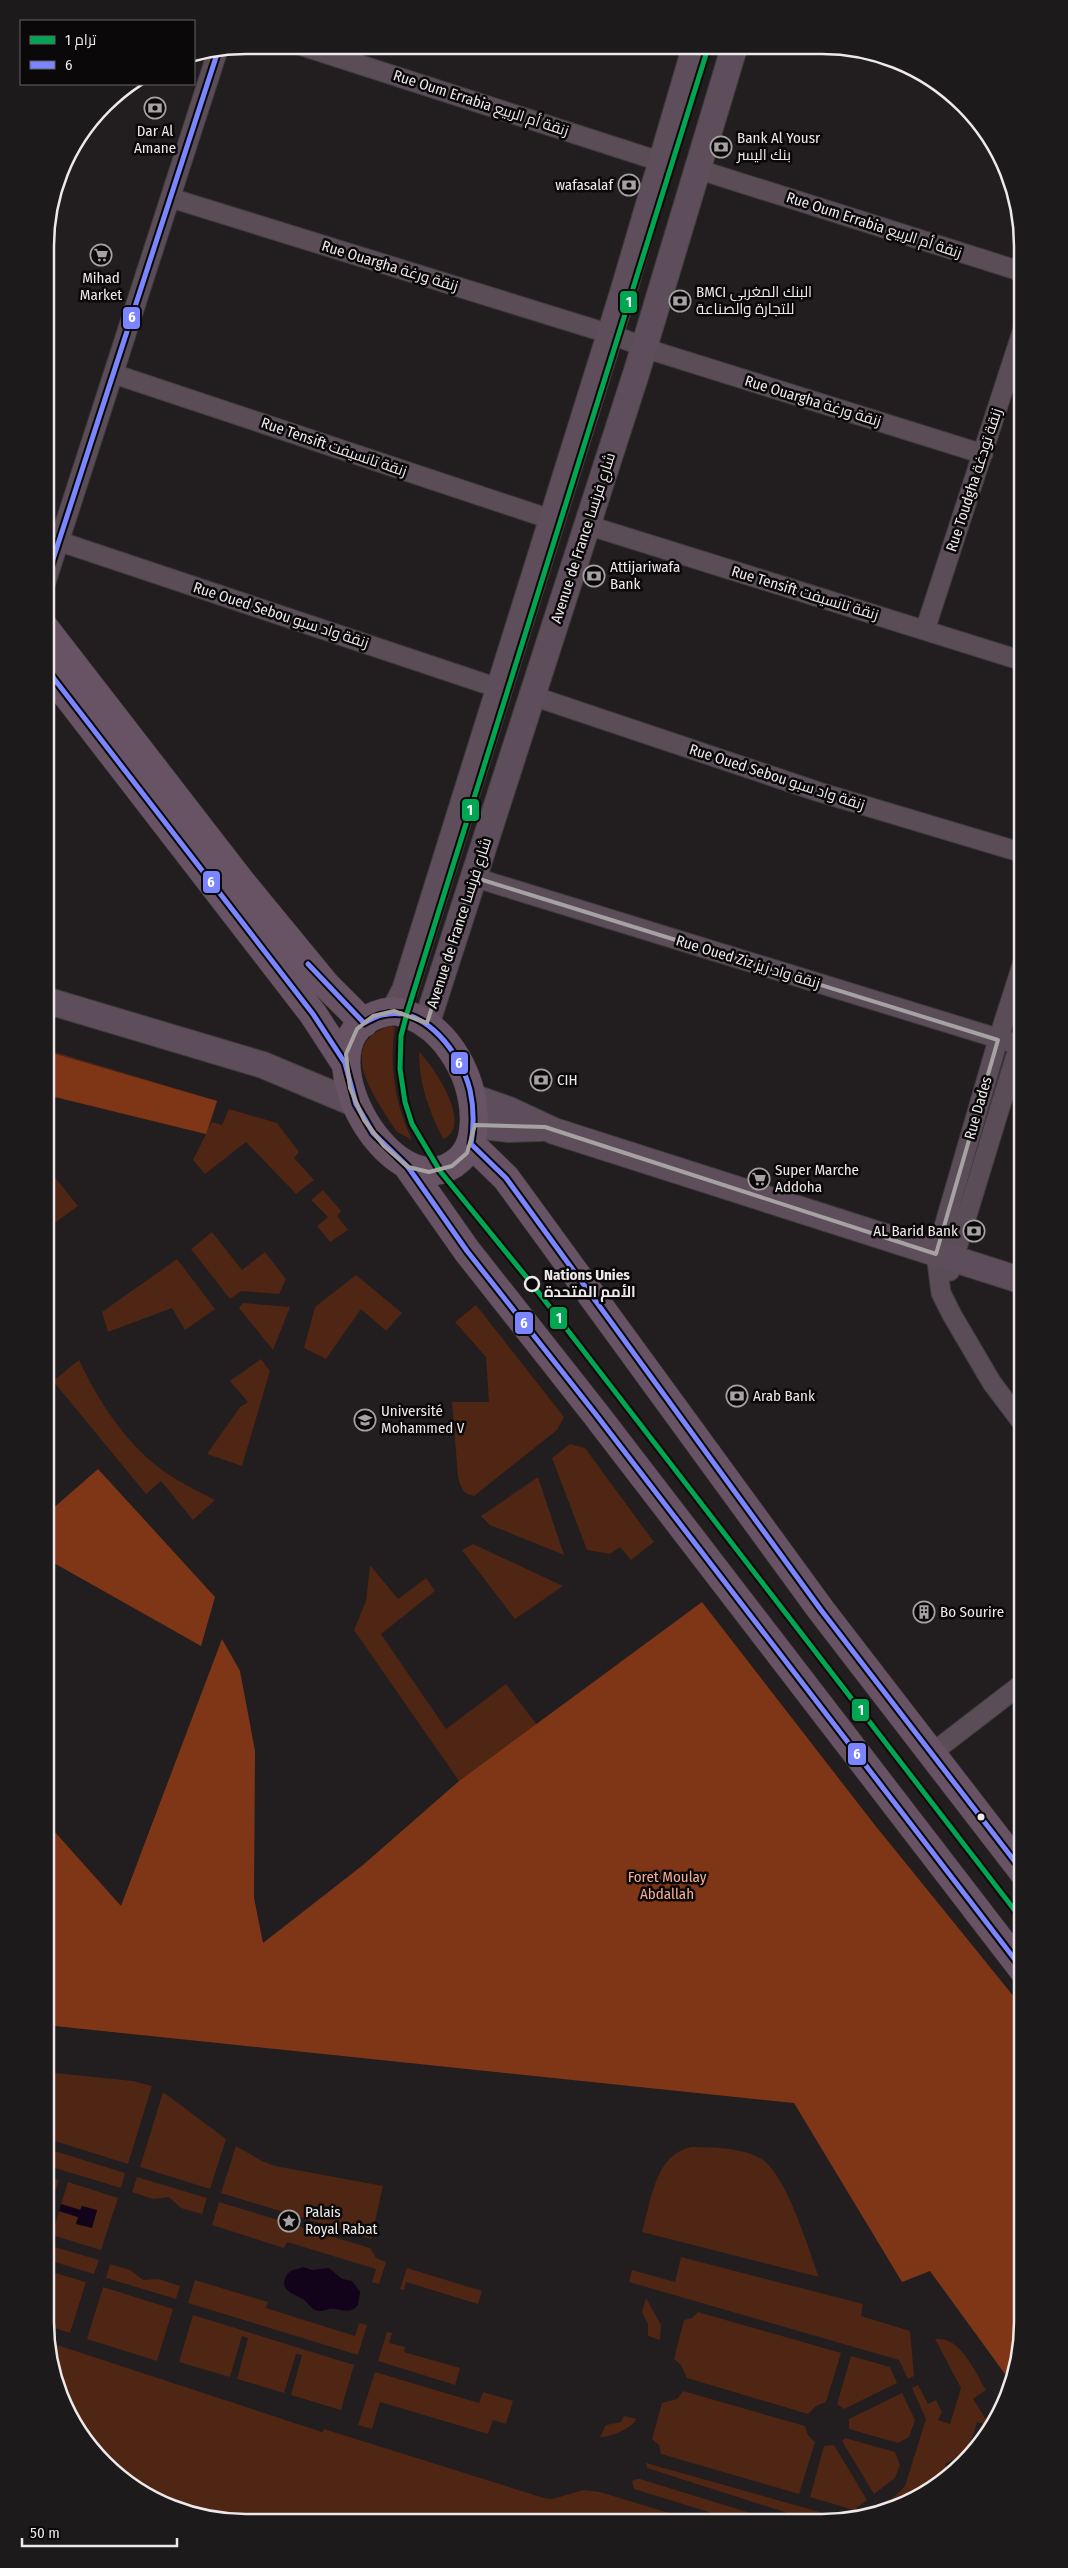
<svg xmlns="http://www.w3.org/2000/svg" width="1068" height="2568" viewBox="0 0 1068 2568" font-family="'Fira Sans Condensed',Cairo,sans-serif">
<rect width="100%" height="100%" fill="#221d1f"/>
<path fill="#4f2513" d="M390,1026L395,1027C389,1068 395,1103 412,1140L397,1132L392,1125C374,1095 335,1044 390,1026Z
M45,1049L217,1101L208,1130L212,1122L222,1125L229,1109L277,1123L299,1152L294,1158L314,1180L296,1194L246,1142L205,1174L193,1160L206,1134L51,1096L45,1100Z
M419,1052C435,1067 474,1127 443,1139C429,1111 419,1084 419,1052Z
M45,1165L78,1206L45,1230Z
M323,1190L341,1211L337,1216L348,1230L330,1242L317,1226L328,1217L311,1200Z
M212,1232L242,1270L265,1252L286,1279L279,1294L241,1291L230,1299L191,1249Z
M177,1259L215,1309L185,1330L172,1308L108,1332L102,1312Z
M356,1275L402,1313L386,1331L361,1309L326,1359L304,1348L315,1307Z
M243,1303L290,1307L273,1350L239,1308Z
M476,1305L564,1417L557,1430L474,1496C463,1494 461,1488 458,1477L452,1402H489L486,1357L455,1322Z
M261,1359L270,1371L242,1466L207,1454L240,1407L248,1402L230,1381Z
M79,1360C100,1404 128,1448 171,1476C185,1485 200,1492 215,1500L193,1520L161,1481L146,1494L53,1381Z
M570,1444L585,1448L654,1542L631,1560L620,1547L610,1554L587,1550L552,1458Z
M538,1477L564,1555L490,1525L481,1516Z
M473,1544L563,1586L515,1619L462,1550Z
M370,1565L398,1599L426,1578L435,1591L381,1634L446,1729L506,1684L537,1725L459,1781L354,1630L366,1601Z
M45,2072L133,2081L152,2086L128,2164L45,2138Z
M163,2092L226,2139L210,2189L140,2167Z
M236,2146L262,2161L275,2166L383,2186L371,2239L221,2193Z
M692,2147C713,2147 742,2148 760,2158C786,2172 808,2248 819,2277L642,2232C651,2202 655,2153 692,2147Z
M45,2148L125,2173L121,2188L45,2165Z
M45,2175L59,2180L52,2201L45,2199Z
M137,2177L207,2198L202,2214L181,2208L169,2197L153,2199L132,2192Z
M68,2182L118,2198L101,2250L52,2235L59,2211L78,2217L91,2228L97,2211L82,2206L81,2210L61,2204Z
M219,2202L370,2248L376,2258L386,2262L379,2284L372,2282L376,2269L287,2242L284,2248L212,2225Z
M45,2244L99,2260L94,2274L45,2259Z
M681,2257L863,2304L861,2316L910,2331L914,2376L908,2379L899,2360L629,2282L632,2270L675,2282Z
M110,2264L130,2270L143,2280L159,2279L180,2286L176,2299L106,2278Z
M407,2268L482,2291L478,2304L406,2282L404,2290L400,2289Z
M45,2270L86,2282L70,2333L45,2325Z
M195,2280L268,2302L266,2308L355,2336L359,2323L367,2325L358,2355L188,2303Z
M103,2287L173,2309L157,2361L87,2339Z
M646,2298L661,2325L660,2340L648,2336V2324L642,2312Z
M698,2312L841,2353L826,2402L816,2406L808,2414L687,2378L681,2365L674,2359L684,2320L692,2318Z
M193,2315L354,2365L341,2410L291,2395L302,2355L296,2354L284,2393L237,2379L248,2338L242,2336L230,2377L179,2362Z
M387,2332L392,2333L389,2343L405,2347L404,2352L460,2368L455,2385L378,2361Z
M935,2339C960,2335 975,2372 986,2390L973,2399L991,2427L988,2432L983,2431L984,2424L977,2422C970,2446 968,2452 945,2464L948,2471L942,2475L944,2479L933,2489L874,2516L865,2517L885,2506L905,2486L926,2419L912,2388L918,2385L928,2404L936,2400L942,2412L938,2420L950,2424L961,2388Z
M48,2342L322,2432L324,2429L544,2498L552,2499L584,2490L600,2492L699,2522L207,2519L157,2502L113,2473L72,2423L52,2374Z
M851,2356L890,2367L897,2383L844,2409L837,2404Z
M375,2372L479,2403L483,2392L513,2401L506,2424L493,2420L488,2434L380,2402L372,2429L358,2425Z
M683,2391L805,2426L808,2435L815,2442L799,2494L661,2454L659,2445L652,2439L662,2403L677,2399Z
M902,2393L915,2420L909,2437L898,2443L849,2429V2419Z
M624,2416L637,2419C630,2429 612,2437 600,2437L606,2425L621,2422Z
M845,2438L895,2452L900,2465L895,2478L874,2494L842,2441Z
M834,2445L867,2500L854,2510L810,2497L824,2446Z
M646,2463L848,2520L819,2523L647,2468Z
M637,2479H640L783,2523H744L634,2489L632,2481Z"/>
<path fill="#7e3616" d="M45,1051L217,1101L206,1134L51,1096L45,1100Z
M98,1469L215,1597L201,1646L45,1558V1508L50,1511Z
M702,1602L874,1824L1023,2008V2335L1013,2385L930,2271L902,2282L794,2103L45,2025V1821L121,1906L222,1639L240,1671L255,1751L254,1898L263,1943L363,1865L459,1781Z"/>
<path fill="#12031b" d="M61,2204L80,2210L82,2206L97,2210L92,2228L76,2224L78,2217L59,2211Z
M303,2267L312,2270L329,2268L342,2279L352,2281L360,2292L358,2305C351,2314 343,2310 334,2309C328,2308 322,2313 315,2310C309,2307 308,2302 303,2299C296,2295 277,2290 287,2275C291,2268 299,2270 303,2267Z"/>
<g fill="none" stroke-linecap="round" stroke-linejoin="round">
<g stroke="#3e3a3b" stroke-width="21">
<path id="street" d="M299,45L662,162
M697,169L1023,272
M171,198L610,334L660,353L983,454
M114,374L553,520
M587,525L1023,661
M61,542L501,689
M45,585L218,50
M925,630L1023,329
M533,696L819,792L1023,853
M473,877L1023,1046
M950,1271L1023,1032
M1023,1424L992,1383L952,1315L941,1293L936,1254L998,1040L1023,962
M932,1753L1023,1683"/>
</g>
<g stroke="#3e3a3b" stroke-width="28">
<path id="secondary" d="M45,1000L263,1065L356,1104
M394,1011L405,990L622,296L695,48
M426,1025L636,374L734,48
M472,1097L509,1110L554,1131L1023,1281
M474,1125L509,1129L541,1128"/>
</g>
<g stroke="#3e3a3b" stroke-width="29">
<path id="primary" d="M45,628L243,884L326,985L364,1023
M45,667L313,1014L345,1063
M394,1011C442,1019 473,1072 474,1118C474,1133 472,1148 460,1159C393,1222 282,1022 394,1011Z
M471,1144L506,1178L821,1610L1023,1872
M408,1167L467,1251L594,1412L1023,1970"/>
</g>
<use href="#street" stroke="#5a4d57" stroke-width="19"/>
<use href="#secondary" stroke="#5e4d5a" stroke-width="26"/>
<use href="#primary" stroke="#675363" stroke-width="28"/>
<g stroke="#0a0808" stroke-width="9">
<path id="bus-1" d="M45,584L218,51
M45,667L313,1014L345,1063L356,1104L373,1133L408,1167L467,1251L594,1412L1023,1970
M308,964L364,1023C370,1020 376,1016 382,1015C425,1004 461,1054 470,1090C474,1108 474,1126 471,1144L506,1178L821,1610L1023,1872"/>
</g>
<use href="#bus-1" stroke="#7a85ff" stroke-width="5"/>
<g stroke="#0a0808" stroke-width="9">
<path id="tram-1" d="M708,48L407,1013L401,1036L400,1069L405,1102L412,1124L440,1171L532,1284L1023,1921"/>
</g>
<use href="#tram-1" stroke="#00a651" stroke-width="5"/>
</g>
<path fill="none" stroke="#a6a1a2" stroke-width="4" stroke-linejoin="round" d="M473,877L998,1040L936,1254L545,1127L475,1125L467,1153L452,1166L429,1172L408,1167L384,1146L364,1120L350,1088L346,1054L357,1029L373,1016L394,1011L427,1023Z"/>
<defs>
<g id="bank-ring" transform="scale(1.125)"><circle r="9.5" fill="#0a0808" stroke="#a6a1a2" stroke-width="1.5"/><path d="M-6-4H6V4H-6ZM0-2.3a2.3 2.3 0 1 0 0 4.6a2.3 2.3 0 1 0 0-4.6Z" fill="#a6a1a2"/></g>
<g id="supermarket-ring" transform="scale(1.125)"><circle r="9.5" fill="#0a0808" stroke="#a6a1a2" stroke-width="1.5"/><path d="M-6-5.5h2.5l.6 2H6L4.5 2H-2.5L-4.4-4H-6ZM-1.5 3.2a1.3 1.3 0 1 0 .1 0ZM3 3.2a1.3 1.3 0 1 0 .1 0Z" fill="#a6a1a2"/></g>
<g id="university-ring" transform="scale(1.125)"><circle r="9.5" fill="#0a0808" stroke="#a6a1a2" stroke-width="1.5"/><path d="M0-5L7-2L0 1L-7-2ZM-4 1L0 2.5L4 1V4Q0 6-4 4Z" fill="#a6a1a2"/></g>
<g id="building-ring" transform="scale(1.125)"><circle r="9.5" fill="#0a0808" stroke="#a6a1a2" stroke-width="1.5"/><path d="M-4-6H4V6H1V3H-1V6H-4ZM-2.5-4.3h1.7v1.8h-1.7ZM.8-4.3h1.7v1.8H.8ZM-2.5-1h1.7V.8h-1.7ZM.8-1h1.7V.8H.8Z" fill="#a6a1a2"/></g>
<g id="sight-ring" transform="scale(1.125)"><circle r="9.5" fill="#0a0808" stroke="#a6a1a2" stroke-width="1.5"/><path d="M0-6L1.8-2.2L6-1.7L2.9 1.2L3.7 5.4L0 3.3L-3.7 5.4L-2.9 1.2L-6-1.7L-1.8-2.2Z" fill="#a6a1a2"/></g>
</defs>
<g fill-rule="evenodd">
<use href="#bank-ring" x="155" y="108"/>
<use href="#bank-ring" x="721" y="147"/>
<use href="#bank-ring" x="629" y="185"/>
<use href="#supermarket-ring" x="101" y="255"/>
<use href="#bank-ring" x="680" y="301"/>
<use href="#bank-ring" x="594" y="576"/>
<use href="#bank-ring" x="541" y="1080"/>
<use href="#supermarket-ring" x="759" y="1179"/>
<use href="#bank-ring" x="974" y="1231"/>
<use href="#bank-ring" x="737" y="1396"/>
<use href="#university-ring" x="365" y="1420"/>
<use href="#building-ring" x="924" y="1612"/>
<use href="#sight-ring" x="289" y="2221"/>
</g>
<circle fill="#0a0808" stroke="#ede8e9" stroke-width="2.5" cx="532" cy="1284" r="7"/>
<circle fill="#ede8e9" stroke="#0a0808" stroke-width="2" cx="981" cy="1817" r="4.5"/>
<g text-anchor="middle" stroke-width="5" stroke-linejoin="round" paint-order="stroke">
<g font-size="15" fill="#ede8e9" stroke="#0a0808">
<text transform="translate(481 103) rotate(18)" y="5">Rue Oum Errabia زنقة أم الربيع</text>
<text transform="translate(874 225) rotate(18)" y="5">Rue Oum Errabia زنقة أم الربيع</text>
<text transform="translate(390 266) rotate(17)" y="5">Rue Ouargha زنقة ورغة</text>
<text transform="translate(813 401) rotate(17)" y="5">Rue Ouargha زنقة ورغة</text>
<text transform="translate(334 447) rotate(19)" y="5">Rue Tensift زنقة تانسيفت</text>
<text transform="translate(974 480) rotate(-72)" y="5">Rue Toudgha زنقة تودغة</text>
<text transform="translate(583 538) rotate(-72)" y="5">Avenue de France شارع فرنسا</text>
<text transform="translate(805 593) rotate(17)" y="5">Rue Tensift زنقة تانسيفت</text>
<text transform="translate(281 615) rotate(18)" y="5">Rue Oued Sebou زنقة واد سبو</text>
<text transform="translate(777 777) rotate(18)" y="5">Rue Oued Sebou زنقة واد سبو</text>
<text transform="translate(459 923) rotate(-72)" y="5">Avenue de France شارع فرنسا</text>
<text transform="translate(748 962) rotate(17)" y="5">Rue Oued Ziz زنقة واد زيز</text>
<text transform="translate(978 1108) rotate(-74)" y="5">Rue Dades</text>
</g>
<g font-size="15" fill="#ede8e9" stroke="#0a0808" text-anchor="start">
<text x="155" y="136" text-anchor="middle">Dar Al<tspan x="155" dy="17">Amane</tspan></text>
<text x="737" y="143">Bank Al Yousr<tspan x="737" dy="17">بنك اليسر</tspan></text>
<text x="613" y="190" text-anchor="end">wafasalaf</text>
<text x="101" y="283" text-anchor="middle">Mihad<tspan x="101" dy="17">Market</tspan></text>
<text x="696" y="297">BMCI البنك المغربي<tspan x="696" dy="17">للتجارة والصناعة</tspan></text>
<text x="610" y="572">Attijariwafa<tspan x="610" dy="17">Bank</tspan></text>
<text x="557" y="1085">CIH</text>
<text x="775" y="1175">Super Marche<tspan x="775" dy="17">Addoha</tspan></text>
<text x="958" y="1236" text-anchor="end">AL Barid Bank</text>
<text x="753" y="1401">Arab Bank</text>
<text x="381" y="1416">Université<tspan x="381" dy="17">Mohammed V</tspan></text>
<text x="940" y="1617">Bo Sourire</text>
<text x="305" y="2217">Palais<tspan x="305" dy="17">Royal Rabat</tspan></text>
</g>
<g font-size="15" font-weight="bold" fill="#ede8e9" stroke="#0a0808" text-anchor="start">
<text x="544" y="1280">Nations Unies<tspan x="544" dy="17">الأمم المتحدة</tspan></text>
</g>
<g font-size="15" fill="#f3ad92" stroke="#0a0808">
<text x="667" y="1882">Foret Moulay<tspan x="667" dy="17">Abdallah</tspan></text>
</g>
</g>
<path d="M0 0H1068V2568H0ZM246 54H822A192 192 0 0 1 1014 246V2322A192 192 0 0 1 822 2514H246A192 192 0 0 1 54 2322V246A192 192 0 0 1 246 54Z" fill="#1c1a1a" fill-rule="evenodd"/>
<path fill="none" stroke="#ede8e9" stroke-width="2.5" d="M246 54H822A192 192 0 0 1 1014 246V2322A192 192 0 0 1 822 2514H246A192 192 0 0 1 54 2322V246A192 192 0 0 1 246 54Z"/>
<g stroke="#0a0808" stroke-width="2">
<rect x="619" y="290" width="19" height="24" rx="5" fill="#00a651"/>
<rect x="122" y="306" width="19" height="24" rx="5" fill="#7a85ff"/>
<rect x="461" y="798" width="19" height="24" rx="5" fill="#00a651"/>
<rect x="202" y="870" width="19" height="24" rx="5" fill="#7a85ff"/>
<rect x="450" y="1051" width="19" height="24" rx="5" fill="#7a85ff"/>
<rect x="549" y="1306" width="19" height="24" rx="5" fill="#00a651"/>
<rect x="514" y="1311" width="20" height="24" rx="5" fill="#7a85ff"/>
<rect x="851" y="1698" width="19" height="24" rx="5" fill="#00a651"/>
<rect x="847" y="1742" width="20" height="24" rx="5" fill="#7a85ff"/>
</g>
<g font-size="14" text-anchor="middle" font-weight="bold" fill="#fff">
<text x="629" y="307">1</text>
<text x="132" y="322">6</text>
<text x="470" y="815">1</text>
<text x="211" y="887">6</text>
<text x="459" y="1068">6</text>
<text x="559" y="1323">1</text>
<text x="524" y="1328">6</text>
<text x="861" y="1715">1</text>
<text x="857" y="1759">6</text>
</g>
<rect x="20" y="20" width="175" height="65" fill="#0a0808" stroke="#656262"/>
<rect x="30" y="36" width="25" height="8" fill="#00a651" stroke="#656262"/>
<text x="65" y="45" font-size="15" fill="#ede8e9">ترام 1</text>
<rect x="30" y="61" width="25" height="8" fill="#7a85ff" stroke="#656262"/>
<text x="65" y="70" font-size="15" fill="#ede8e9">6</text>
<path d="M22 2538v8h155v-8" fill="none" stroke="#ede8e9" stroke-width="2.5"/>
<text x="30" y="2538" font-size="15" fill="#ede8e9" stroke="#0a0808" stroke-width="4" paint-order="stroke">50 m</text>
</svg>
